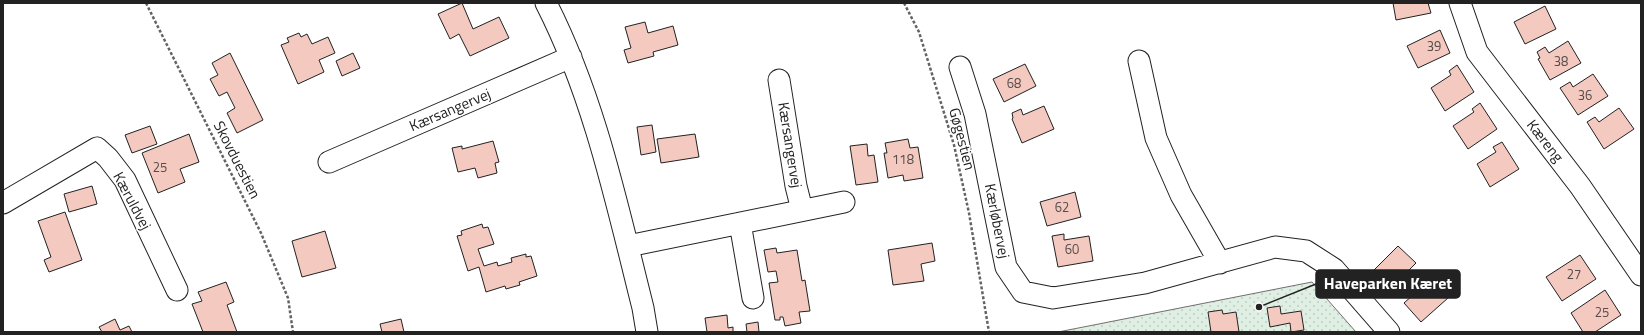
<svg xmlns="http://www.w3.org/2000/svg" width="1644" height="335" viewBox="0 0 1644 335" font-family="'Titillium Web',sans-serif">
<defs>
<pattern id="green-dots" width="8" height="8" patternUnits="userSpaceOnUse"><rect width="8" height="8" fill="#e0efe3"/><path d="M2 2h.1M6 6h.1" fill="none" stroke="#c0cdc2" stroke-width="1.8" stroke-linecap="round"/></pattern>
</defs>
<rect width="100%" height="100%" fill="#fff"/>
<path fill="url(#green-dots)" stroke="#6f6f6f" d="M1312,282L1356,332H1058Z"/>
<path fill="#f3c9c0" stroke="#222" d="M462,3L473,29L499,17L509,38L470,56L459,34L450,39L438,14Z
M1393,3H1428L1431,13L1396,20Z
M1545,6L1556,29L1525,44L1514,22Z
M645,22L648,33L673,26L678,45L653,52L654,56L628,63L624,50L631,48L625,27Z
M1440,30L1450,53L1418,68L1407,46Z
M299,33L301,37L307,34L312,44L328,37L335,53L319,60L324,72L298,84L281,45L289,42L287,38Z
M1568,41L1581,63L1550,80L1538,59L1540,58L1537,52L1545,47L1549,53Z
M230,53L263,120L237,133L227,113L235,108L227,92L219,96L210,79L218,75L212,63Z
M353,53L360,68L342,76L336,61Z
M1025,64L1036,86L1004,102L993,79Z
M1457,65L1474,92L1445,111L1431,88L1451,75L1449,71Z
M1593,74L1608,96L1578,115L1560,88L1570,82L1573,87Z
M1480,103L1497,129L1468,149L1453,126L1474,112L1472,109Z
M1044,106L1054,129L1022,143L1012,119L1013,118L1012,113L1021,109L1023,115Z
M1619,108L1634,129L1604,149L1587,122L1595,117L1599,122Z
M652,125L656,152L641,155L637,127Z
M150,126L157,144L132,153L125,135Z
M189,134L199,162L180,169L185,182L158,193L142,153Z
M695,134L699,157L661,163L657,139Z
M908,139L910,148L918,147L923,178L904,181L903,175L888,178L884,153H887L885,143Z
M493,141L499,162L495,163L497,173L478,178L475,168L458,172L452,148L462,146V149Z
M1502,142L1519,169L1490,187L1477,164L1496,152L1493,147Z
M867,144L868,156L874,155L878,182L856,185L850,146Z
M92,186L97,204L69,212L64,194Z
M1075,192L1081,217L1047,226L1040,202Z
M65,212L82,260L49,272L44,260L51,257L38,221Z
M482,224L483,228L488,227L494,244L478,249L484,266L497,262L498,266L512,262L511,258L526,254V257L531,256L537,276L519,282L520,285L506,289L505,286L486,292L479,267L468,271L457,236L462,235L461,231Z
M325,231L336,268L302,277L292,241Z
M1064,234V240L1089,236L1093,261L1058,267L1052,236Z
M932,243L935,261L921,264L924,281L893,285L888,250Z
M1398,246L1416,263L1391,288L1373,271Z
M776,248L777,253L797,250L802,281L805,280L810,311L799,312L801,323L785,326L783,317H780V320H775L769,283L778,282L776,271L768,272L764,250Z
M1580,255L1596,279L1562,301L1546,277Z
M1431,279L1448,298L1421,322L1404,303Z
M226,282L234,302L227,305L237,332H203L192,304L202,301L198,292Z
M1605,290L1621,315L1595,332H1583L1571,313Z
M1280,306L1281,314L1301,311L1304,330L1291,332L1290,323L1270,327L1267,308Z
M1222,310L1223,314L1236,312L1239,332H1211L1208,312Z
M727,315L728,328L733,327V332H707L705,318Z
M115,319L120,330L129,326L132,332H102L99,327Z
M401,319L404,332H382L380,324Z
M758,322L759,332H747L746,324Z"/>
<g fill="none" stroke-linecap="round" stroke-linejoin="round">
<g stroke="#222" stroke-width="23">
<path id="minor" d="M546,3C595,99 617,205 643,308L647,332
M1460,3L1477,52L1580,186L1641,275
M1139,61L1156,138L1181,195L1220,263
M960,67L975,114L1006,267L1023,292L1053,298L1145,283L1275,247L1306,251L1334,269L1389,332
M779,80L796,186L802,210
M329,162L571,57
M3,203L97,148L108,158L125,180L177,290
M740,223L753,298
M628,246L844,202"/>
</g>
<path stroke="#646464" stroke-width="2.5" stroke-dasharray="3 2" stroke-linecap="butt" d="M146,3L261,233L288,298L293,332
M904,3L919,32L954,145L969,213L989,332"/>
<use href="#minor" stroke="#fff" stroke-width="21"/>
</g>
<g text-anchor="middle" stroke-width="3" stroke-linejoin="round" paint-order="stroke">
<g font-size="13" fill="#564c4a">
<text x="1434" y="51">39</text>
<text x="1561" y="66">38</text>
<text x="1014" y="88">68</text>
<text x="1585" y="100">36</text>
<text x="903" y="164">118</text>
<text x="160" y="172">25</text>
<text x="1062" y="212">62</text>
<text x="1072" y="254">60</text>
<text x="1574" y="279">27</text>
<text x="1602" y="317">25</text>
</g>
<g font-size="15" fill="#222" stroke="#fff">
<text transform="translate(450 110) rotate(-23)" y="5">Kærsangervej</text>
<text transform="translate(962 139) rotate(75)" y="5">Gøgestien</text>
<text transform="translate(1545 141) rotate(52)" y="5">Kæreng</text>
<text transform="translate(790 145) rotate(81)" y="5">Kærsangervej</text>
<text transform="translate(237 160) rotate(63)" y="5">Skovduestien</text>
<text transform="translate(132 201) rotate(62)" y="5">Kæruldvej</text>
<text transform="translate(997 221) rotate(79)" y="5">Kærløbervej</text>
</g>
</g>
<path fill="none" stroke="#222" stroke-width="1.5" d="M1259 307L1316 284"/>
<circle fill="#222" stroke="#fff" stroke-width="1.5" cx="1259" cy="307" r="4"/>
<rect fill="#222" stroke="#222" stroke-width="1.5" x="1316" y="270" width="144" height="28" rx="4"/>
<g font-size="16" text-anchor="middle" font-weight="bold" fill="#fff">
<text x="1388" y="289">Haveparken Kæret</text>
</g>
<rect width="1644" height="335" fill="none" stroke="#222222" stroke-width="8"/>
</svg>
